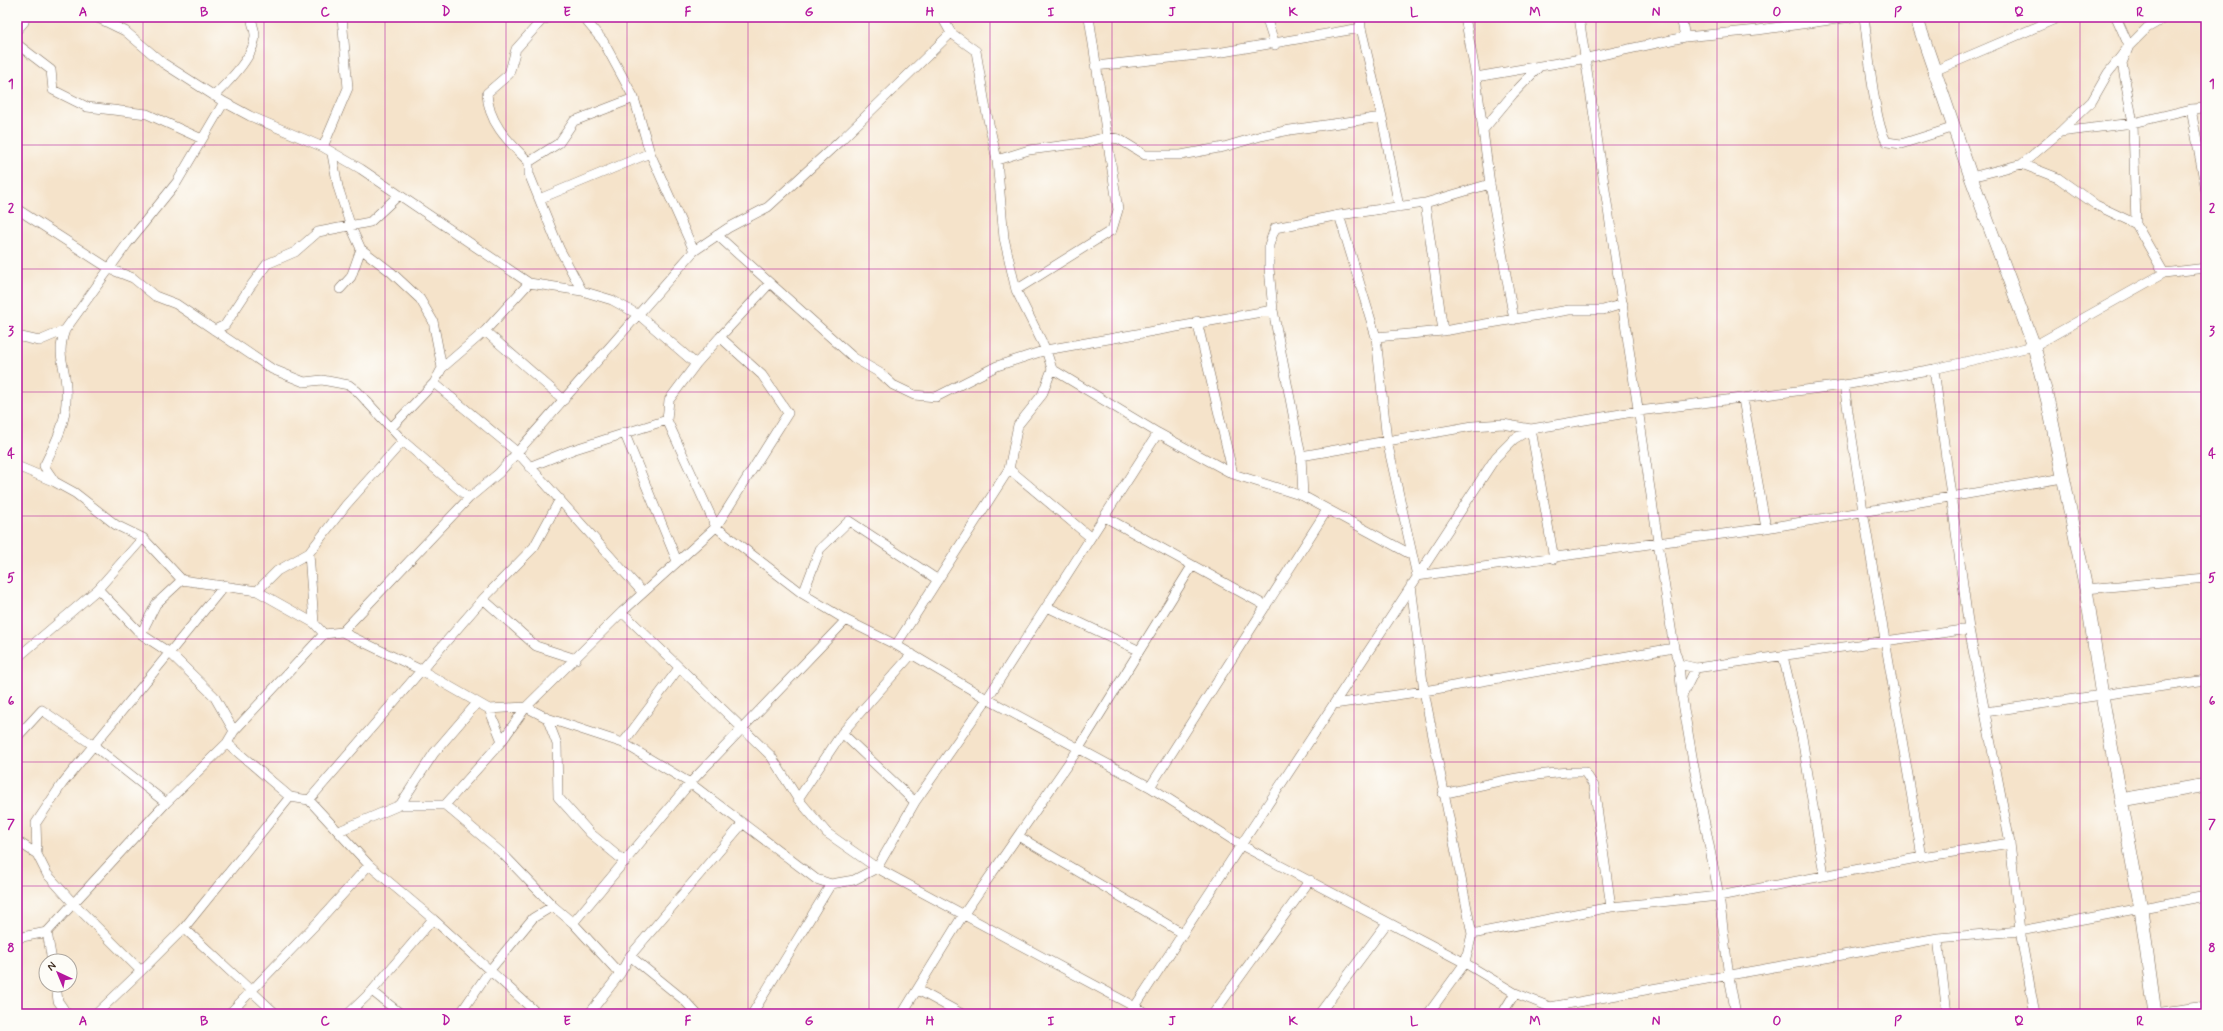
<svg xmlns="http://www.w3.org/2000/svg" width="2223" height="1031" viewBox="0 0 2223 1031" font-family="Mynerve,sans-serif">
<rect width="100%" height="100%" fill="#fdfcf7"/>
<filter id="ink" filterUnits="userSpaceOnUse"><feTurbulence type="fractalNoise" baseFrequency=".025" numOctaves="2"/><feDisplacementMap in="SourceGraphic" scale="8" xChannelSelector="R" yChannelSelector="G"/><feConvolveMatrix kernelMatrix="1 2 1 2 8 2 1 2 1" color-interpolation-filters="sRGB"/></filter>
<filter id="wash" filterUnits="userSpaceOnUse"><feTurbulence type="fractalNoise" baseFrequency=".012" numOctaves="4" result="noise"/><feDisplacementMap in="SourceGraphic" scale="16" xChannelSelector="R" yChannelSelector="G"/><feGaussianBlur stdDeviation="0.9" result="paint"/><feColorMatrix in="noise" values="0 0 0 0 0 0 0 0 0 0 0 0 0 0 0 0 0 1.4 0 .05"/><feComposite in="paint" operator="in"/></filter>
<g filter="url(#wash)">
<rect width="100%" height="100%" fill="#f5e3ca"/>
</g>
<g filter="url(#ink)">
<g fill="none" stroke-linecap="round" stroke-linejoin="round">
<g stroke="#7c6b5a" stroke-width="10">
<path id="street" d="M96,17L125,31L163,63L224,102L250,116L323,147L361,169L529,283L582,291L612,300L639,315L696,364
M942,17L951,33L976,51L986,110L997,160L1004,238L1016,290L1046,350L1052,369L1158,433L1233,474L1303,496L1412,555
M1266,17L1275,45
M1360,17L1361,28L1382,117L1399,207
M1465,17L1476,77L1490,184L1514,320
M1579,17L1674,648L1679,664L1682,697L1693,762L1719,896L1729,977L1736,1014
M1681,17L1685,37
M1864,17C1868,43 1874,125 1887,142L1901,144L1955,127
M2116,17L2129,46L2122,63L2133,123L2136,224L2164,273
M17,30L24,22L25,17
M17,44L51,70L53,90L87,107L147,114L202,139
M1095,66L1217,53L1361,28
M1934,71L2060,17
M1476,77L1587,58L1685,37L1758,30L1852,17
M214,96C228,82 255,56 255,35C255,29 251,24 252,17
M2191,109L2206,191
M1483,130L1513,94L1539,67
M2060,132L2133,123L2191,109L2206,108
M323,147L348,88L342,17
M332,154L338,187L351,227L361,249L391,272L420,299L433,321L442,368
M997,160L1029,150L1083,143L1106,137L1119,139L1145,155H1181L1224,147L1261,136L1290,130L1382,117
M529,162C509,142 488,123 487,93L509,74L516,49L541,21L550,17
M2022,164L2058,178L2096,205L2136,224
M1971,177L2022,164L2060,132L2092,101L2108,73L2129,46L2147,28L2166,17
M539,199L650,153
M1425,203L1443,331
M17,209L110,269L133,278L155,296L176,304L272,369L304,382L322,380L349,385L357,391L403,441L469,498
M1339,215L1376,337L1387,441L1417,576
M717,235L770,283
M694,251L728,228L768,207L841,140L951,33
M529,283L485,331L442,368L434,383L517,452L643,593
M340,289L351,277L361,249
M1016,290L1112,230L1118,210L1089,17
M582,291L559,248L529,174V162L559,143L574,121L634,98
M1197,321L1233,474
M65,330C56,356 65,363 66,387C68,420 58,438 44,466L55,482L75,493L116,525L143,538L182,580
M214,330L225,325L250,287L267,264L295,252L318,232L370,222L399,195
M485,331L564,400
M17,336L39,341L65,330L127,244L177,182L224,102
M720,337L770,283L854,358L880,373L893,385L914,395L936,397L997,366L1046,350L1273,310
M1376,337L1443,331L1569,310H1603L1623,304
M1934,369L1969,629L2010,843L2020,931L2035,1014
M1844,385L1863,511L1922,857
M1743,399L1766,528
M391,428L434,383
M624,432L677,561
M1301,456L1473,426L1503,424L1531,429L1554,559
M17,466L55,482
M529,467L572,450L667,420
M1009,469L1090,537
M1303,496L1301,456L1273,310L1269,268V245L1275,228L1339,215L1425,203L1490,184
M1105,517L1266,606
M309,553L314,623
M1417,576L1766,528L2063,478
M1411,585L1424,691L1472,934L1465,963L1428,1014
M98,589L141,634L170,653L214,696L234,731
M2086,589L2206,578
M257,591L277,571L309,553L346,505L403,441
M803,594L820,549L849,521L938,580
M483,599L536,646L576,659
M1047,607L1138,650
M622,612L771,756L798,799L827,833L877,868L1148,1014
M342,632L469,498L499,473L694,251L650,153L634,98L603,41L583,17
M141,634L156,604L182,580L257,591L314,623L324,634
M896,645L1009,469L1018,425L1042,395L1052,369
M1783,656L1802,737L1824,875
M17,658L98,589L143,538
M1679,664L1696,668L1969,629
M1682,696L1696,668
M1334,704L1424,691L1674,648
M489,709L502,741
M1985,712L2206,680
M547,718L557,744L558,797L590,833L625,862
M842,733L915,802
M17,737L42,710L93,745L166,803
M227,743L234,731L324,634L342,632L421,670L489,709L526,707L547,718L623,743L690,783L816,879L831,884L854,880L877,868L915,802L987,699L1158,433
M623,743L679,668
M1150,787L1327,510
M1443,794C1490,783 1537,771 1585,772L1594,786L1611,907
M798,799L842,733L912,654
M309,800L483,599L534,547L560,499
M400,805L434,753L477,703
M445,805L503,854L553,906
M339,831L400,805H445L502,741L526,707L622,612L716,527L788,413L762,375L720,337L696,364L669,400L667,420L716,527L803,594L846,620L896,645L987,699L1150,787L1241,845L1465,963L1515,993L1550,1007L1562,1014
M1018,836L1182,933
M17,841L37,854L47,874L73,903L141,971L184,928L290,797
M37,854L36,823L62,784L225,585
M573,923L690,783L846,620
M184,928L276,1014
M47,932L52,961
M1472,934L1611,907L1719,896L1922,857L2010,843
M17,938L47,932L166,803L227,743L290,797L309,800L369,865L433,919L538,1014
M1938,938L1947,1014
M630,956L684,1000L697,1014
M56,985L58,1001L67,1014
M918,990L962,1014
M372,991L401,1014
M1550,1007L1938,938L2020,931L2206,896
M2155,1013L2206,1006
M96,1014L141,971
M229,1014L316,924L369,865
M348,1014L372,991L433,919
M460,1014L490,970L533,918L553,906L573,923L620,974
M589,1014L620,974L630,956L743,823
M752,1014L831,884
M902,1014L963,915L1079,748L1192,566
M1130,1014L1496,457L1514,439L1531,429L1639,411L1844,385L1934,369L2034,346L2164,273L2206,268
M1213,1014L1310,880
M1319,1014L1387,923
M1502,1014L1515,993"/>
</g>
<g stroke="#7c6b5a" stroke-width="14">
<path id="secondary" d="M1916,17L1971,177L2034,346L2048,402L2086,589L2102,696L2141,909L2155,1014
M2121,800L2206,785"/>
</g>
<use href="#street" stroke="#fff" stroke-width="9"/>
<use href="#secondary" stroke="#fff" stroke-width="13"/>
</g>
</g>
<path fill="none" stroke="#b5179e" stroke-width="1" stroke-opacity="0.55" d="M143,17V1014M264,17V1014M385,17V1014M506,17V1014M627,17V1014M748,17V1014M869,17V1014M990,17V1014M1112,17V1014M1233,17V1014M1354,17V1014M1475,17V1014M1596,17V1014M1717,17V1014M1838,17V1014M1959,17V1014M2080,17V1014M17,145H2206M17,269H2206M17,392H2206M17,516H2206M17,639H2206M17,762H2206M17,886H2206"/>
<rect width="2223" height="1031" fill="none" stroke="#fdfcf7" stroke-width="44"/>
<g transform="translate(58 973) rotate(316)"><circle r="19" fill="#fdfcf7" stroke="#afa8a0"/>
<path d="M0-3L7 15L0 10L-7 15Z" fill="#b5179e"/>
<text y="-6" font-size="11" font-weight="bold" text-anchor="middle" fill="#3b2a1e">N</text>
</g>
<rect x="22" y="22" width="2179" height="987" fill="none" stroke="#b5179e" stroke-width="1.5"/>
<g font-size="13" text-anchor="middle" font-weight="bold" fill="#b5179e">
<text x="83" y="16">A</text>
<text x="204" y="16">B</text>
<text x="325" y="16">C</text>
<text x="446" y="16">D</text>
<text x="567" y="16">E</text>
<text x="688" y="16">F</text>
<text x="809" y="16">G</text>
<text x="930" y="16">H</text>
<text x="1051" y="16">I</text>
<text x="1172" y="16">J</text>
<text x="1293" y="16">K</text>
<text x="1414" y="16">L</text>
<text x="1535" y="16">M</text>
<text x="1656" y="16">N</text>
<text x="1777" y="16">O</text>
<text x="1898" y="16">P</text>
<text x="2019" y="16">Q</text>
<text x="2140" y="16">R</text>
<text x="11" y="88">1</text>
<text x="2212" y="88">1</text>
<text x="11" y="212">2</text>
<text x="2212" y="212">2</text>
<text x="11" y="335">3</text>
<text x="2212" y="335">3</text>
<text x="11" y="458">4</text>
<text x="2212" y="458">4</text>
<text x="11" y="582">5</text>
<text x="2212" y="582">5</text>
<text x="11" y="705">6</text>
<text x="2212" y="705">6</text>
<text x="11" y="828">7</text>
<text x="2212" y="828">7</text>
<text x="11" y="952">8</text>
<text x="2212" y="952">8</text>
<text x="83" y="1025">A</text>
<text x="204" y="1025">B</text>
<text x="325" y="1025">C</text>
<text x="446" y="1025">D</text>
<text x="567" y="1025">E</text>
<text x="688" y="1025">F</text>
<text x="809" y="1025">G</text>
<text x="930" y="1025">H</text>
<text x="1051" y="1025">I</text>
<text x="1172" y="1025">J</text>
<text x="1293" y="1025">K</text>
<text x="1414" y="1025">L</text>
<text x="1535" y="1025">M</text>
<text x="1656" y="1025">N</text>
<text x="1777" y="1025">O</text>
<text x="1898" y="1025">P</text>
<text x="2019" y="1025">Q</text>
<text x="2140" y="1025">R</text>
</g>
</svg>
